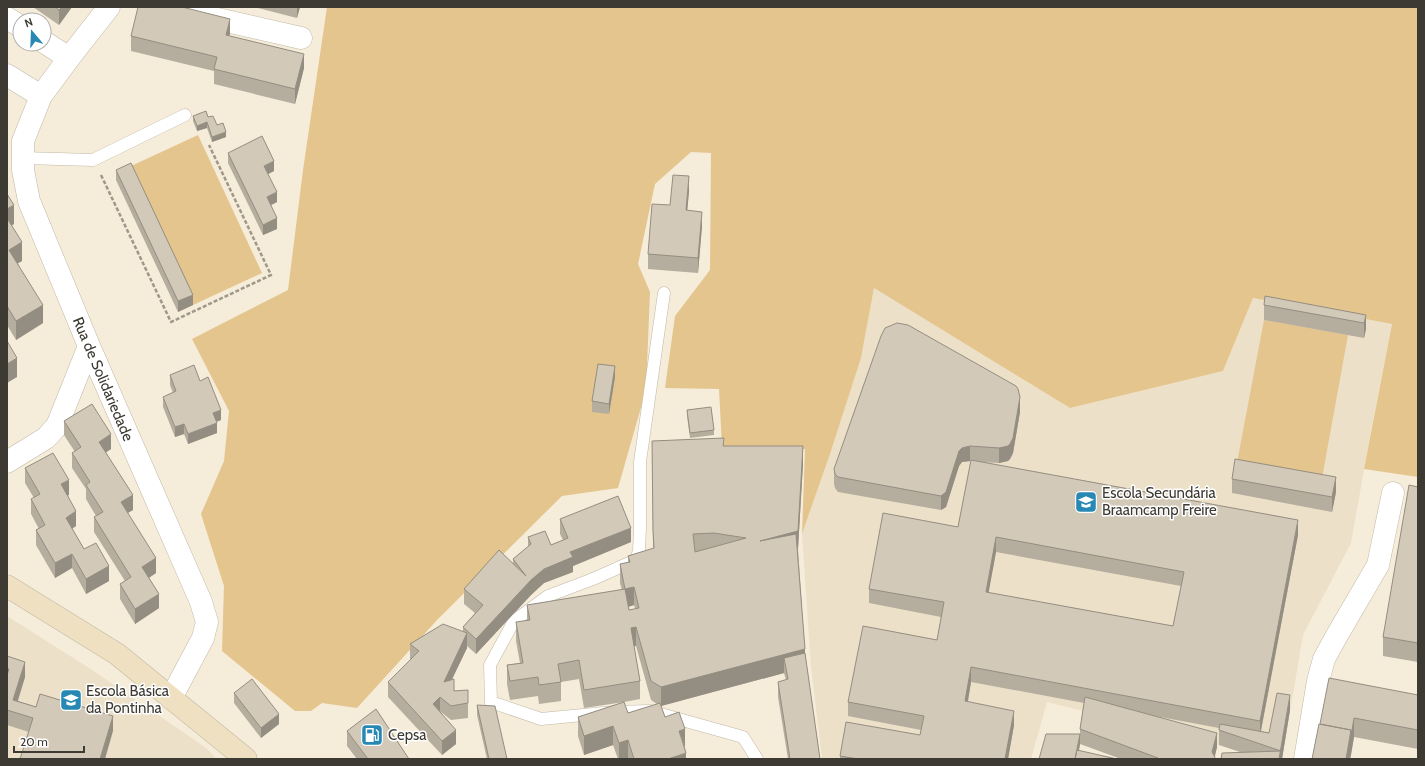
<svg xmlns="http://www.w3.org/2000/svg" width="1425" height="766" viewBox="0 0 1425 766" font-family="Cabin,sans-serif">
<rect width="100%" height="100%" fill="#f6ecda"/>
<path fill="#ede0c8" d="M874,288L1070,408L1223,371L1253,298L1392,324L1370,436L1351,543L1303,635L1282,759H1261L1219,745L1047,702L1031,759H822L811,667L802,534L830,454L861,358Z
M7,616L86,666L186,734L206,748L217,759H7Z"/>
<path fill="#e4c58d" d="M327,7H1418V477L1364,469L1392,324L1253,298L1223,371L1070,408L874,288L861,358L830,454L802,534L805,449L722,447L719,389L665,388L675,316L710,270L711,153L691,152L655,184L638,264L650,292L646,390L618,488L562,496L438,619L357,708L322,703L311,711H295L222,651L224,586L201,514L224,461L229,411L192,339L288,290L303,170Z
M198,135L262,273L193,305L129,167Z
M1264,320L1348,335L1320,489L1235,473Z"/>
<g fill="none" stroke-linecap="round" stroke-linejoin="round">
<g stroke="#c1b8a7" stroke-width="13">
<path id="lane" d="M23,158L93,160L185,115
M664,293L640,462V528L639,551L636,560L593,579L548,596L514,621L490,665L491,702L541,719L614,712L650,711L743,737L757,759"/>
</g>
<g stroke="#c1b8a7" stroke-width="23">
<path id="street" d="M109,7L69,58L41,96L23,141V170L29,201L89,346L201,602L207,622L203,638L171,698
M165,7L301,38
M7,18L20,26
M44,42L69,58
M7,75L41,96
M7,462L46,438L57,426L89,346
M1305,759L1318,681L1324,659L1336,637L1378,565L1393,493"/>
</g>
<g stroke="#c1b8a7" stroke-width="23">
<path id="secondary" d="M7,586L117,654L246,759"/>
</g>
<path stroke="#9e988b" stroke-width="2.5" stroke-dasharray="4 2" stroke-linecap="butt" d="M101,175L171,322L271,275L209,145"/>
<use href="#lane" stroke="#fff" stroke-width="12"/>
<use href="#street" stroke="#fff" stroke-width="22"/>
<use href="#secondary" stroke="#eee0c1" stroke-width="22"/>
</g>
<path fill="#b5ad9e" fill-rule="evenodd" d="M33,7H72L59,25Z
M254,7H300L297,18Z
M230,33L229,36L304,68L295,104L214,84V71L131,51V36Z
M193,116L208,117L217,125L226,137L212,142L207,128L197,131L193,121Z
M228,153L274,171L268,174L277,202L271,205L277,229L263,235L228,163Z
M116,170L193,305L178,312L116,180Z
M689,191L687,211L702,226L698,273L648,269V254L670,205Z
M7,194L14,224L12,225L22,261L18,263L43,323L16,340L7,325Z
M1264,305L1366,315V329L1364,338L1264,320Z
M170,375L200,381L221,420L216,422L217,433L188,444L184,434L175,437L163,407V397L173,393L170,385Z
M615,377L609,414L592,412V401Z
M687,410L714,430V435L690,438L687,416Z
M1020,412L1013,453L1010,459L1008,461L999,463L980,462L1298,535L1261,731L1269,733L1290,710L1282,759H1221L1240,752L1219,745V728L1155,716L1217,747L1215,756V759H1121L1080,744L1079,751L1039,759L1080,734V729L1084,703L971,682L968,702L1014,725L1008,759H840V756L920,735L921,730L848,716V702L937,640L941,617L869,603V589L958,527L971,461L962,462L959,466L946,507L941,510L838,492L835,488L834,484V469ZM996,552L1181,586L1173,626L988,593Z
M64,421L111,449L106,452L133,510L127,513L156,573L149,578L159,608L135,624L120,599V584L125,581L94,532V517L96,516L86,499V489L72,468V453L75,452L64,435Z
M652,441L724,446L803,464L798,549L805,653L820,759H788L778,697V682L786,680L784,673L661,706L665,717L685,748L686,759H618L613,745L584,755L578,736V717L624,702L584,708L579,679L561,682V701L539,704L538,696L510,700L507,684V665L520,663L516,641V622L527,621V605L622,590L620,583V564L628,562V556L653,549ZM634,605L635,609L629,610L628,607ZM634,646H636L651,700L657,704L628,713L624,702L640,699V681Z
M25,468L69,495H68L76,526L72,529L84,549L109,581L86,594L72,568L55,578L36,545V530L39,529L31,514V499L34,498L25,483Z
M1232,479L1336,492L1332,512L1232,493Z
M1418,487V662L1383,656V637Z
M560,519L631,542L573,566V572L544,583L531,595L476,654L467,646V648L452,679L454,691L468,690V718L451,720L441,712L456,744L442,755L388,697V682L411,659H410V644L463,632V627L475,613L464,604V589L513,563V559L528,547V537L551,545L563,540L560,534Z
M7,656L25,677L18,701L113,731L29,732L7,725Z
M234,693L279,724L261,738L234,703Z
M1418,695V749L1354,737L1350,759L1320,724Z
M477,705L507,759H487L477,715Z
M347,731L409,759H357L347,746Z"/>
<path fill="#948d81" d="M62,7H72L59,25V10Z
M297,7H300L297,18Z
M230,19V33L226,49V35Z
M304,54V68L295,104V89Z
M207,122V128L197,131V126Z
M226,132V137L212,142V137Z
M274,161V171L264,176V166Z
M689,176V191L686,225V210Z
M277,192V202L267,207V197Z
M14,205V224L7,228V209Z
M702,212V226L698,273V258Z
M277,218V229L263,235V225Z
M22,242V261L9,268V250Z
M193,295V305L178,312V301Z
M43,305V323L16,340V321Z
M1366,315V329L1364,338V323Z
M17,358V377L7,383V364Z
M615,366V377L609,414V404Z
M1020,397V412L1013,453L1010,459L1008,461L999,463V448Z
M221,410V420L213,423V413Z
M217,423V433L188,444V434Z
M184,424V434L175,437V427Z
M111,434V449L99,457V442Z
M803,446V464L798,549L760,541Z
M970,446V461L962,462L959,466L946,507L941,510V496L959,451L962,448Z
M1336,477V492L1332,512V497Z
M69,480V495L61,499V484Z
M133,495V510L121,517V502Z
M76,511V526L66,532V518Z
M1298,520V535L1260,735V721Z
M631,528V542L573,566V572L544,583L531,595L476,654V639L531,580L544,569L570,552Z
M996,537V552L986,607V592Z
M72,554V568L55,578V563Z
M156,558V573L142,582V567Z
M109,566V581L86,594V579Z
M634,587V605L625,608V589Z
M159,594V608L135,624V609Z
M636,627V646L631,647V628Z
M467,633V648L444,696V682Z
M805,649V667L784,658V673L661,706V687Z
M25,662V677L14,712L13,700Z
M971,667V682L965,716V701Z
M1290,695V710L1282,759H1279Z
M440,697V711L433,704Z
M1014,711V725L1008,759H1005Z
M279,714V724L261,738V728Z
M113,716V731L105,759H100Z
M1354,718V737L1351,755V736Z
M613,726V745L584,755V736Z
M685,729V748L679,731Z
M456,730V744L442,755V741Z
M1351,730V755L1350,759H1346Z
M1217,733V747L1214,759L1212,752Z
M1080,734V744L1077,759H1076Z
M628,740V759H619V743Z
M686,753V759H668Z"/>
<path fill="#d3c9b8" stroke="#948d81" fill-rule="evenodd" d="M55,7H62L59,10Z
M138,7H182L230,19L226,35L304,54L295,89L214,69L217,57L131,36Z
M206,111L208,117L213,116L217,125L223,123L226,132L212,137L207,122L197,126L193,116Z
M262,136L274,161L264,166L277,192L267,197L277,218L263,225L228,153Z
M131,163L193,295L178,301L116,170Z
M673,175L689,176L686,210L702,212L698,258L648,254L652,204L670,205Z
M7,194L14,205L7,209Z
M7,218L22,242L9,250L43,305L16,321L7,306Z
M1265,296L1366,315L1364,323L1264,305Z
M897,323L908,325L1016,386L1018,389L1020,397L1013,438L1010,444L1008,446L999,448L970,446L962,448L959,451L946,492L941,496L838,477L835,474L834,469L881,336L885,328Z
M7,341L17,358L7,364Z
M598,364L615,366L609,404L592,401Z
M194,365L200,381L208,377L221,410L213,413L217,423L188,434L184,424L175,427L163,397L176,391L170,375Z
M92,404L111,434L99,442L133,495L121,502L156,558L142,567L159,594L135,609L120,584L131,577L94,517L103,512L86,485L90,482L72,453L81,447L64,421Z
M711,407L714,430L690,433L687,410Z
M724,438L723,446H803L798,531L760,541L796,534L805,649L661,687L651,681L636,627L631,628L640,681L584,690L579,660L558,664L561,682L539,685L538,677L510,681L507,665L523,663L516,622L530,620L527,605L625,589L620,564L630,562L628,556L654,548L653,530L652,441ZM714,533L746,538L695,552L693,534ZM634,587L639,608L629,610L625,589Z
M53,453L69,480L61,484L76,511L66,518L84,549L96,543L109,566L86,579L72,554L55,563L36,530L45,525L31,499L40,494L25,468Z
M1235,459L1336,477L1332,497L1232,479Z
M971,460L1298,520L1260,721L971,667L965,701L1014,711L1005,759H858L840,756L846,722L920,735L924,716L848,702L863,626L937,640L944,602L869,589L883,513L958,527ZM996,537L1184,572L1173,626L986,592Z
M1409,485L1418,487V643L1383,637Z
M618,496L631,528L570,552L573,557L544,569L531,580L476,639L463,627L483,605L464,589L499,550L526,576L513,559L531,544L528,537L545,531L551,545L568,538L560,519Z
M443,624L467,633L444,682L454,679V691L468,690V703L451,706L440,697L433,704L456,730L442,741L388,682L419,651L410,644Z
M805,653L820,759H790L778,682L788,679L784,658Z
M7,656L25,662L13,700L36,707L40,694L113,716L100,759H20L33,718L7,710V675L9,669H7Z
M1329,678L1418,695V730L1354,718L1351,736V730L1320,724Z
M252,679L279,714L261,728L234,693Z
M1277,693L1290,695L1279,759H1221L1222,753L1281,751L1219,730L1220,724L1269,733Z
M1085,697L1217,733L1212,752L1215,757L1214,759H1158V758L1080,729Z
M624,702L628,713L660,703L665,717L679,712L685,729L679,731L686,753L668,759H634L628,740L619,743L613,726L584,736L578,717Z
M477,705L495,706L507,759H489Z
M376,709L409,759H368L347,731Z
M1319,724L1351,730L1346,759H1312Z
M1046,734H1080L1075,759H1039Z
M1077,750L1117,759H1075Z"/>
<defs>
<g id="school-square" transform="scale(1.15)"><rect x="-9" y="-9" width="18" height="18" rx="4" fill="#2788b3" stroke="#fff"/><path d="M0-5L7-2L0 1L-7-2ZM-4 1L0 2.5L4 1V4Q0 6-4 4Z" fill="#fff"/></g>
<g id="fuel-square" transform="scale(1.15)"><rect x="-9" y="-9" width="18" height="18" rx="4" fill="#2788b3" stroke="#fff"/><path d="M-5.5-6h7V0h2V4h1.3V-2.5L3-4.5l.8-.8L6-3V5H2.5V1h-1V6h-7ZM-4.2-4.7v3.2H.2V-4.7Z" fill="#fff"/></g>
</defs>
<g fill-rule="evenodd">
<use href="#school-square" x="1086" y="502"/>
<use href="#school-square" x="71" y="700"/>
<use href="#fuel-square" x="372" y="735"/>
</g>
<g text-anchor="middle" stroke-width="3" stroke-linejoin="round" paint-order="stroke">
<g font-size="15" fill="#3d3a33" stroke="#fff">
<text transform="translate(103 379) rotate(67)" y="5">Rua de Solidariedade</text>
</g>
<g font-size="15" fill="#3d3a33" stroke="#fff" text-anchor="start">
<text x="1102" y="498">Escola Secundária<tspan x="1102" dy="17">Braamcamp Freire</tspan></text>
<text x="86" y="696">Escola Básica<tspan x="86" dy="17">da Pontinha</tspan></text>
<text x="388" y="740">Cepsa</text>
</g>
</g>
<rect width="1425" height="766" fill="none" stroke="#3d3a33" stroke-width="16"/>
<g transform="translate(32 32) rotate(341)"><circle r="19" fill="#ffffff" stroke="#b1b0ad"/>
<path d="M0-3L7 15L0 10L-7 15Z" fill="#2788b3"/>
<text y="-6" font-size="11" font-weight="bold" text-anchor="middle" fill="#3d3a33">N</text>
</g>
<path d="M14 746v6h70v-6" fill="none" stroke="#3d3a33" stroke-width="2"/>
<text x="20" y="746" font-size="12" fill="#3d3a33" stroke="#ffffff" stroke-width="3" paint-order="stroke">20 m</text>
</svg>
